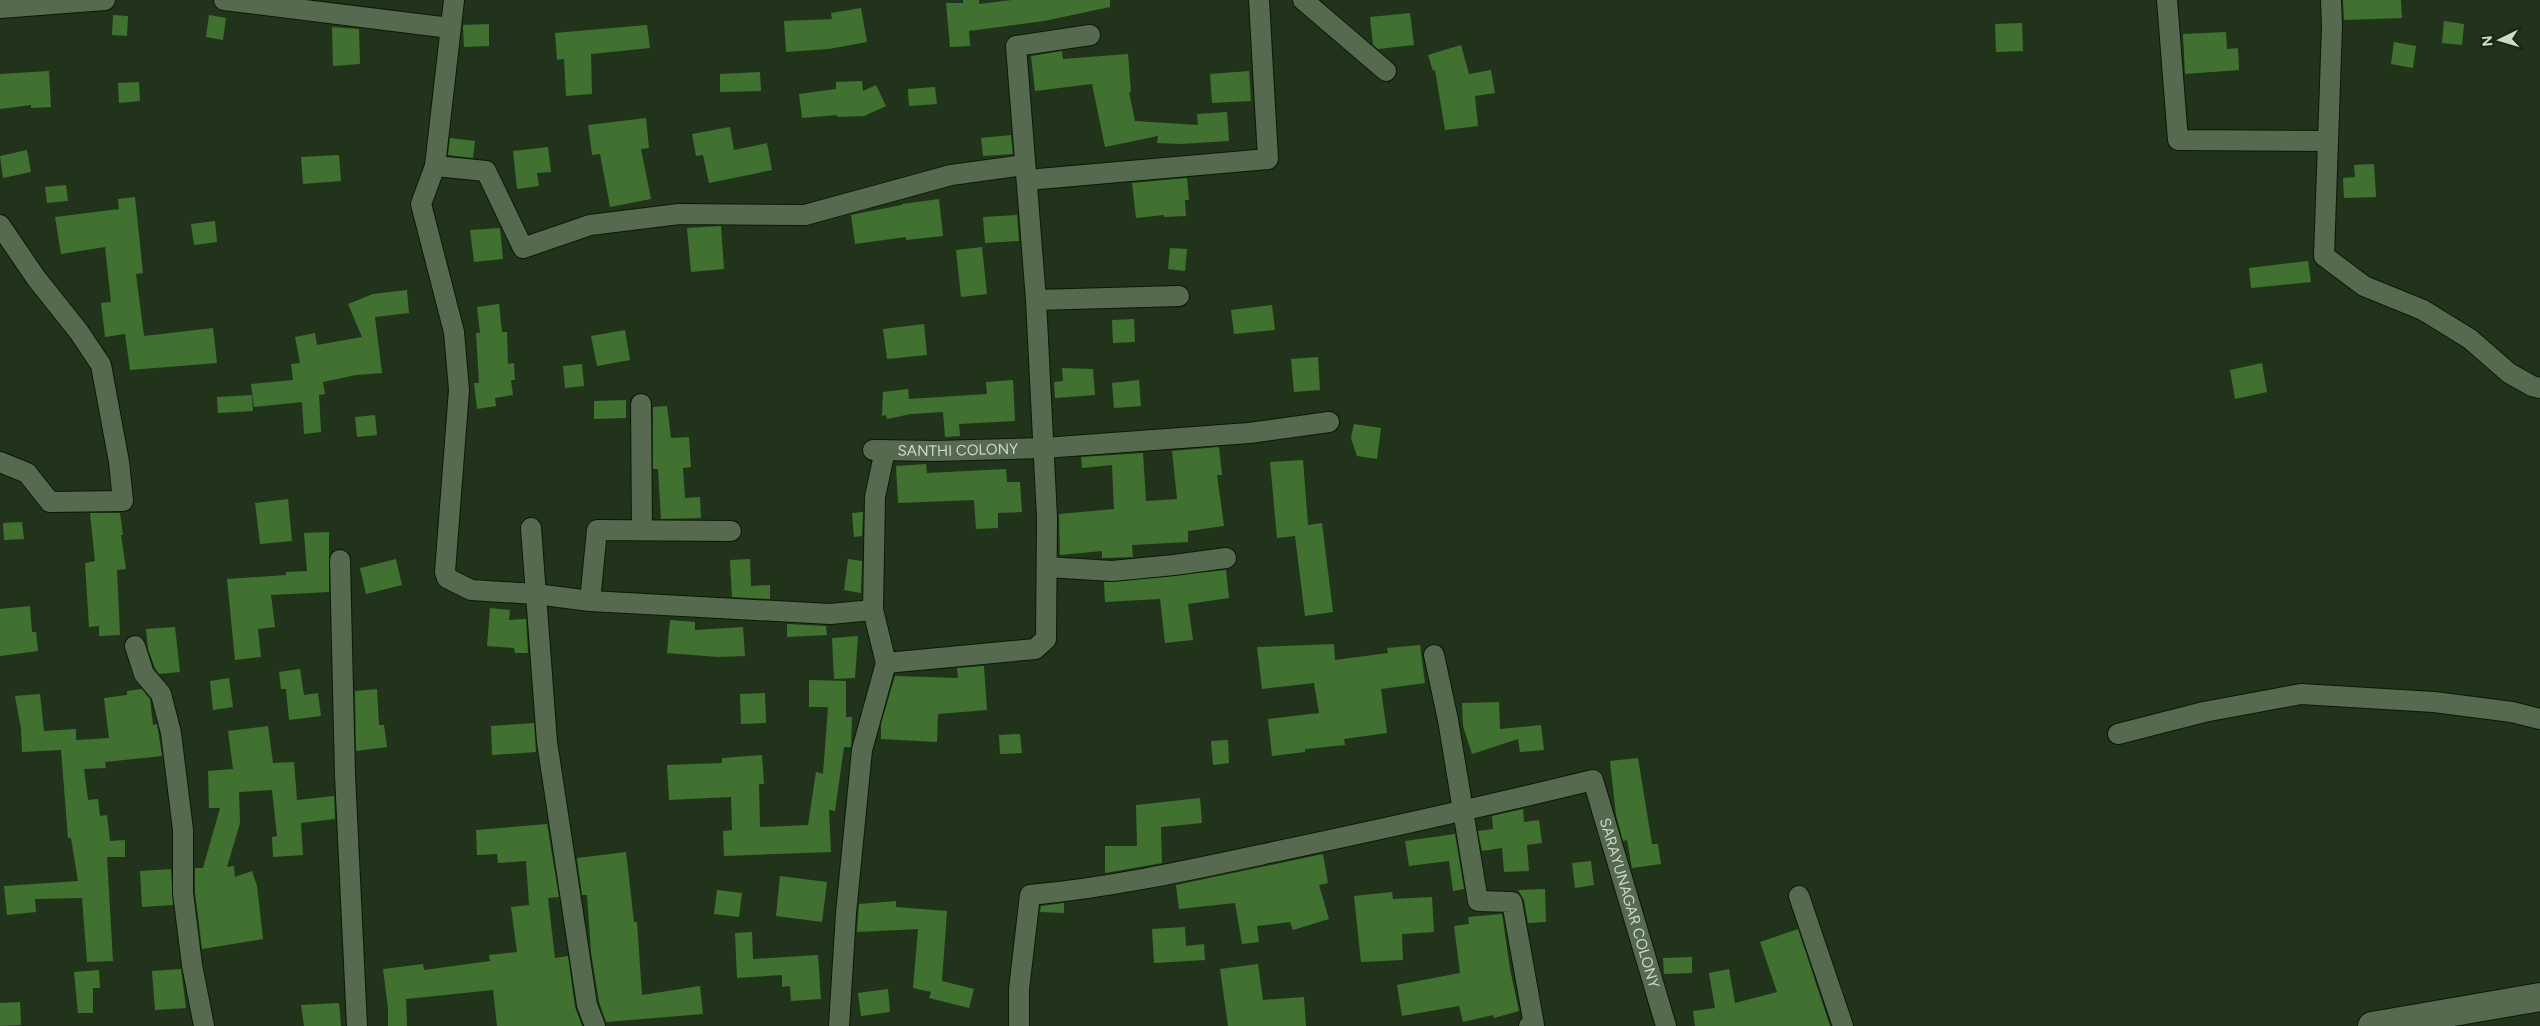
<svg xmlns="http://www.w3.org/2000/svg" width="2540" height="1026" viewBox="0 0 2540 1026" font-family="Figtree,sans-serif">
<rect width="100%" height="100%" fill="#21341b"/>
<path fill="#407130" d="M963,0H979V4L1012,0H1110V7L1044,21L969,31L970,46L950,47L946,3H963Z
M2343,0H2401L2402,18L2344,20Z
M861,8L867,42L829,49L786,52L784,21L832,19L831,13Z
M1410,13L1414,45L1378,49L1373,45L1370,17Z
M113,15L128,16L127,36L112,35Z
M209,15L226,18L223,40L206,37Z
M2444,21L2464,24L2462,45L2442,43Z
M2022,23L2023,51L1996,52L1995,24Z
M489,24V46L464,47L463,25Z
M647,25L650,48L591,54L592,94L566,96L564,59L557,60L555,33Z
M332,27L359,29L360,64L333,66Z
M2226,32L2227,49L2238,48L2239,70L2185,74L2183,34Z
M2394,42L2416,46L2413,68L2391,64Z
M1461,45L1469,74L1491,70L1495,93L1475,96L1478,126L1445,130L1435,70L1433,71L1428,55Z
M1062,51L1063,59L1128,54L1131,92H1129L1135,121L1198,125L1197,114L1227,112L1229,141L1180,144L1157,143L1158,136L1105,147L1092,84L1035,91L1031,56Z
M49,71L51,107L31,108V105L0,109V74Z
M1249,71L1251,101L1212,103L1210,74Z
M760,72L761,91L720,92V74Z
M862,81L863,91L876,85L886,106L864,116L837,117V115L802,118L799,94L836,89V82Z
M139,82L140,101L119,103L118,83Z
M935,87L937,104L909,106L908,89Z
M646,118L649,148L641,149L651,199L610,207L600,154L592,155L588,125Z
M730,127L734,150L767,143L772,170L709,183L703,155L696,156L692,134Z
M1011,135L1013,154L983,156L981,138Z
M450,138L475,141L473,158L448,155Z
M548,147L551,172L537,173L539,186L517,189L513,151Z
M27,150L31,172L3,178L0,156Z
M339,155L341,181L303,184L301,157Z
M2374,164L2376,197L2344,198L2343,178L2355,177L2354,165Z
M1187,178L1189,200H1185L1186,216L1164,217V215L1136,218L1132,183Z
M66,185L68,201L47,203L45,187Z
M135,197L143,273L136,274L144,336L213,328L217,363L130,370L125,334L105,337L101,303L111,302L105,247L61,254L55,217L119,209L118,199Z
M939,199L943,236L906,240V237L855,244L851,215L902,205V204Z
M1017,215L1019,241L985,243L983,217Z
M215,221L217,242L194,245L191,224Z
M721,226L724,269L691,272L687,228Z
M500,228L503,259L474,262L470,230Z
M982,247L987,294L961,297L956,250Z
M1170,248L1187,249L1185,271L1168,269Z
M2308,261L2311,282L2251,288L2249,268Z
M407,290L409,313L375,317L382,373L356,375L323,382L325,394L319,395L321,432L304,434L302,402L254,407L251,384L293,380L291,364L300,363L295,337L315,333L317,345L362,337L348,304L373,294Z
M499,304L502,332H507L508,364L514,363L515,380H511L513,395L495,398L496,406L477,409L474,383H479L476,333H480L477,307Z
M1272,305L1275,330L1234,334L1231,310Z
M1134,319L1135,342L1113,343L1112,320Z
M924,324L927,355L887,359L883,329Z
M625,330L630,360L597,366L591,336Z
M1318,357L1320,390L1294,392L1291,359Z
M2262,363L2267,392L2235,399L2230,370Z
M582,364L584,386L565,388L563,366Z
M1062,368L1093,369L1095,395L1055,398L1054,382L1063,381Z
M1013,380L1015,421L959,424L960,436L945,437L943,412L911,414L887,419L886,415L882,416L883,392L908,389L909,399L987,394L986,382Z
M1139,380L1141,406L1114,408L1112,383Z
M252,395L253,411L218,413L217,397Z
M626,400V418L594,419V401Z
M667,406L671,438L689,437L691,467L683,468L685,498L700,497L701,518L661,519L658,469H653V407Z
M375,415L377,435L357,437L355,417Z
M1354,424L1381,428L1377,459L1357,456L1351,438Z
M1219,447L1222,475H1217L1224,526L1188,531V542L1132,545L1133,557L1102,558V551L1060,555L1059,514L1114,509L1112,465L1082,468L1081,457L1143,453L1146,501L1177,499L1172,451Z
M1303,460L1308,525L1322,523L1333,612L1305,616L1295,536L1277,538L1270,462Z
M926,464L927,473L1006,469L1007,482H1020L1022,512L998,513V528L976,529L974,500L898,503L896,466Z
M288,499L292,541L260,544L255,503Z
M863,512L862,536L854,537L852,513Z
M90,513H120L123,535H121L126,569L117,570L120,635L99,636V626L89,627L85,563L95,561Z
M22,522L24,539L4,540L3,523Z
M329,532V592L271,595L275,627L258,629L261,657L235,660L227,579L286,575V572L307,571L304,533Z
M396,559L402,585L366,594L360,568Z
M750,559L751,586L770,585V599L732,597L730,560Z
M848,559L862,561L861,593L844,590Z
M1226,570L1229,598L1188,604L1193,640L1165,643L1160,599L1105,602L1104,582Z
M30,606L32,632H36L38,651L0,656V609Z
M490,608L510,610L509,620L526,619L528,653H515L514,648L487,646Z
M670,620L695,622V630L743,627L745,656L718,657L667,653Z
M787,624L826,626L827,635L787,637Z
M175,627L180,672L159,674L155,668L148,649L146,629Z
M858,636L855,678L834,679L832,638Z
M1334,644L1335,660L1388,653L1387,648L1420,645L1425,683L1381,689L1387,733L1344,739L1345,745L1305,749V752L1272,756L1268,719L1319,713L1314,683L1262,689L1257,647Z
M984,666L987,710L938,714L937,742L881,739V724L895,676L958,678L957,668Z
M300,669L304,695L318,693L321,716L289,720L286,689H281L279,672Z
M229,678L233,707L213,710L210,681Z
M809,680L846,681V717H852L851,747H844L835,811L829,810L831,852L724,856L723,831L732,830L731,797L669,800L667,765L722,763V758L762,755L764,784H759L760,827L808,825L816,772L823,774L828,707H809Z
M142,689L150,699L153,725L157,724L162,756L105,762L106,768L84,769L88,800L98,799L100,816L107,815L110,841L125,840V857H107L113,961L87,962L82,898L35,899L36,912L7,915L4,886L78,881L71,838H68L61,750L22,752L21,729L15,696L40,694L44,731L76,729V740L109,738L104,698L127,695V691Z
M377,689L379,725H384L387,747L356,751L355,691Z
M765,693L766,723L741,724L740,694Z
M1499,702L1500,729L1541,725L1544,750L1520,752L1518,739L1472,754L1463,726L1462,703Z
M534,723L536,752L492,755L491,726Z
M268,726L273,763L294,762L297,800L334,796L335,819L301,823L303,855L273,857L272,837L277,836L272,790L239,792L240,823L227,867L234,866L235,877L252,871L257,886L263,939L202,949L195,892V868H203L220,808H209L208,771L233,769L228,731Z
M1020,734L1022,753L1000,754L999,735Z
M1228,740L1229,763L1213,765L1211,741Z
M1638,758L1652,844H1658L1661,864L1632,868L1627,840L1623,841L1616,815L1610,761Z
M1200,798L1202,823L1161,827L1162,863L1105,873V846H1137L1136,805Z
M1523,809L1524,822L1539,820L1542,843L1527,845L1529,871L1504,872L1502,848L1482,851L1478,831L1493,829L1492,816Z
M547,824L559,897L548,898L555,958L568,956L575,1007L582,1026H497L493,990L406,999L407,1026H388V1008L383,969L423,964L424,970L490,961L489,955L517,952L511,907L529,905L526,861L498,863L497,854L477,855L476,830Z
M1455,834L1464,889L1453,891L1449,861L1409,866L1405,841Z
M626,852L634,922H637L642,995L700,986L703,1014L606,1022L599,1002L591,952L587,895H582L577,858Z
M1323,854L1328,883L1319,885L1329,919L1293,930L1290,922L1257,926L1259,942L1242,944L1235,903L1179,909L1176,885Z
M1591,861L1594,885L1575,888L1572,863Z
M171,869L173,905L142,907L140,871Z
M780,876L827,882L822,922L776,916Z
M1545,889L1546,922L1528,923L1524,900L1518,890Z
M717,890L742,893L739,917L714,914Z
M1392,892L1393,899L1432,897L1434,932L1402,934L1403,960L1361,962L1354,896Z
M896,901V907L947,911L942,981L974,989L969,1008L929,998L931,992L913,988L918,929L857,932L859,904Z
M1064,903V913L1040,912L1041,906Z
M1502,914L1510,969L1519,1011L1494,1018L1493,1015L1463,1022L1459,1006L1402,1016L1397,985L1460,973L1454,926L1469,924L1468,917Z
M1185,927L1186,946L1204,944L1205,960L1154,963L1152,929Z
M1798,929L1830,1026H1695L1693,1011L1715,1008L1709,973L1729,969L1735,1003L1777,992L1760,942Z
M752,932L753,959L818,955L821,999L791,1001L790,986L782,987V975L737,978L735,933Z
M1692,957V973L1664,974L1663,958Z
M1258,964L1263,1000L1304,997L1306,1026H1228L1220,969Z
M181,969L186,1008L155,1010L152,971Z
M99,970L100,988H93V1013H78L74,972Z
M888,989L890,1012L861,1016L858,993Z
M20,1002L21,1025L0,1026V1003Z
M339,1003L341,1026H304L301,1005Z"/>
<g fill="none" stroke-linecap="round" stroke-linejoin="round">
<g stroke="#091b04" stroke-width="22">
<g id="street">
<path d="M224,0L450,28"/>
<path d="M454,0L435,166L486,171L523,248L590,225L679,214L805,215L951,175L1025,165"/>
<path d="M1303,0L1386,71"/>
<path d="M2167,0L2178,140L2328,141"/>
<path d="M2331,0L2332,26L2324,256L2364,286L2423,310L2470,339L2509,373L2532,386L2540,388"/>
<path d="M0,8L105,0"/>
<path d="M435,166L421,204L454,332L459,390L445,572L447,578L471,590L536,594L590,601L830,614L873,610"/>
<path d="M1027,180L1268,159L1259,0"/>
<path d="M0,225L36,278L79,332L101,365L119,462L123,501L50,502L27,473L0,462"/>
<path d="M1036,300L1179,296"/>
<path d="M641,404L642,530"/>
<path id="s1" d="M873,450L936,451L1044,448L1249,433L1329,422"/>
<path d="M885,450L875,497L873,610L886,663"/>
<path d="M531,528L547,742L587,1005L595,1026"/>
<path d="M340,560L345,775L357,1026"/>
<path d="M1047,567L1112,571L1174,565L1226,558"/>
<path d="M590,601L597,530L731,531"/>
<path d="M135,646L144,674L161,694L171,733L183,830V893L192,965L204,1026"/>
<path d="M1434,655L1448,720L1478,901L1512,902L1534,1025L1529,1026"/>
<path d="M2118,734L2204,712L2301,694L2434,702L2512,712L2540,719"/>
<path d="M1799,896L1843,1026"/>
<path d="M839,1026L846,913L862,750L886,663L1035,649L1046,639L1047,518L1036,300L1016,46L1090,35"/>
<path id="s2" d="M1019,1026V989L1030,895C1116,887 1199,868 1283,850C1387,828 1490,805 1593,780L1666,1026"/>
</g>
</g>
<g stroke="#091b04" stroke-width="30">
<path id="secondary" d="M2372,1026L2540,997"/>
</g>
<use href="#street" stroke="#556a4f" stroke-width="20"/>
<use href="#secondary" stroke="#556a4f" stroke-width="28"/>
</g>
<g text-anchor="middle" stroke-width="4.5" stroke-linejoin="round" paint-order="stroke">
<g font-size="15" fill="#cedacb" stroke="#172911">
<text dy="5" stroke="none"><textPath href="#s1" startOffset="85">SANTHI COLONY</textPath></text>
<text dy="5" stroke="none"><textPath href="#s2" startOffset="835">SARAYUNAGAR COLONY</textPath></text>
</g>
</g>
<g transform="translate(2500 40) rotate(265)" stroke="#172911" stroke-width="4" paint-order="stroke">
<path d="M0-4L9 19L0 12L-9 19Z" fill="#cedacb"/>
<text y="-8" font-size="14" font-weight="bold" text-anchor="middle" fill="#cedacb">N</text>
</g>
</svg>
